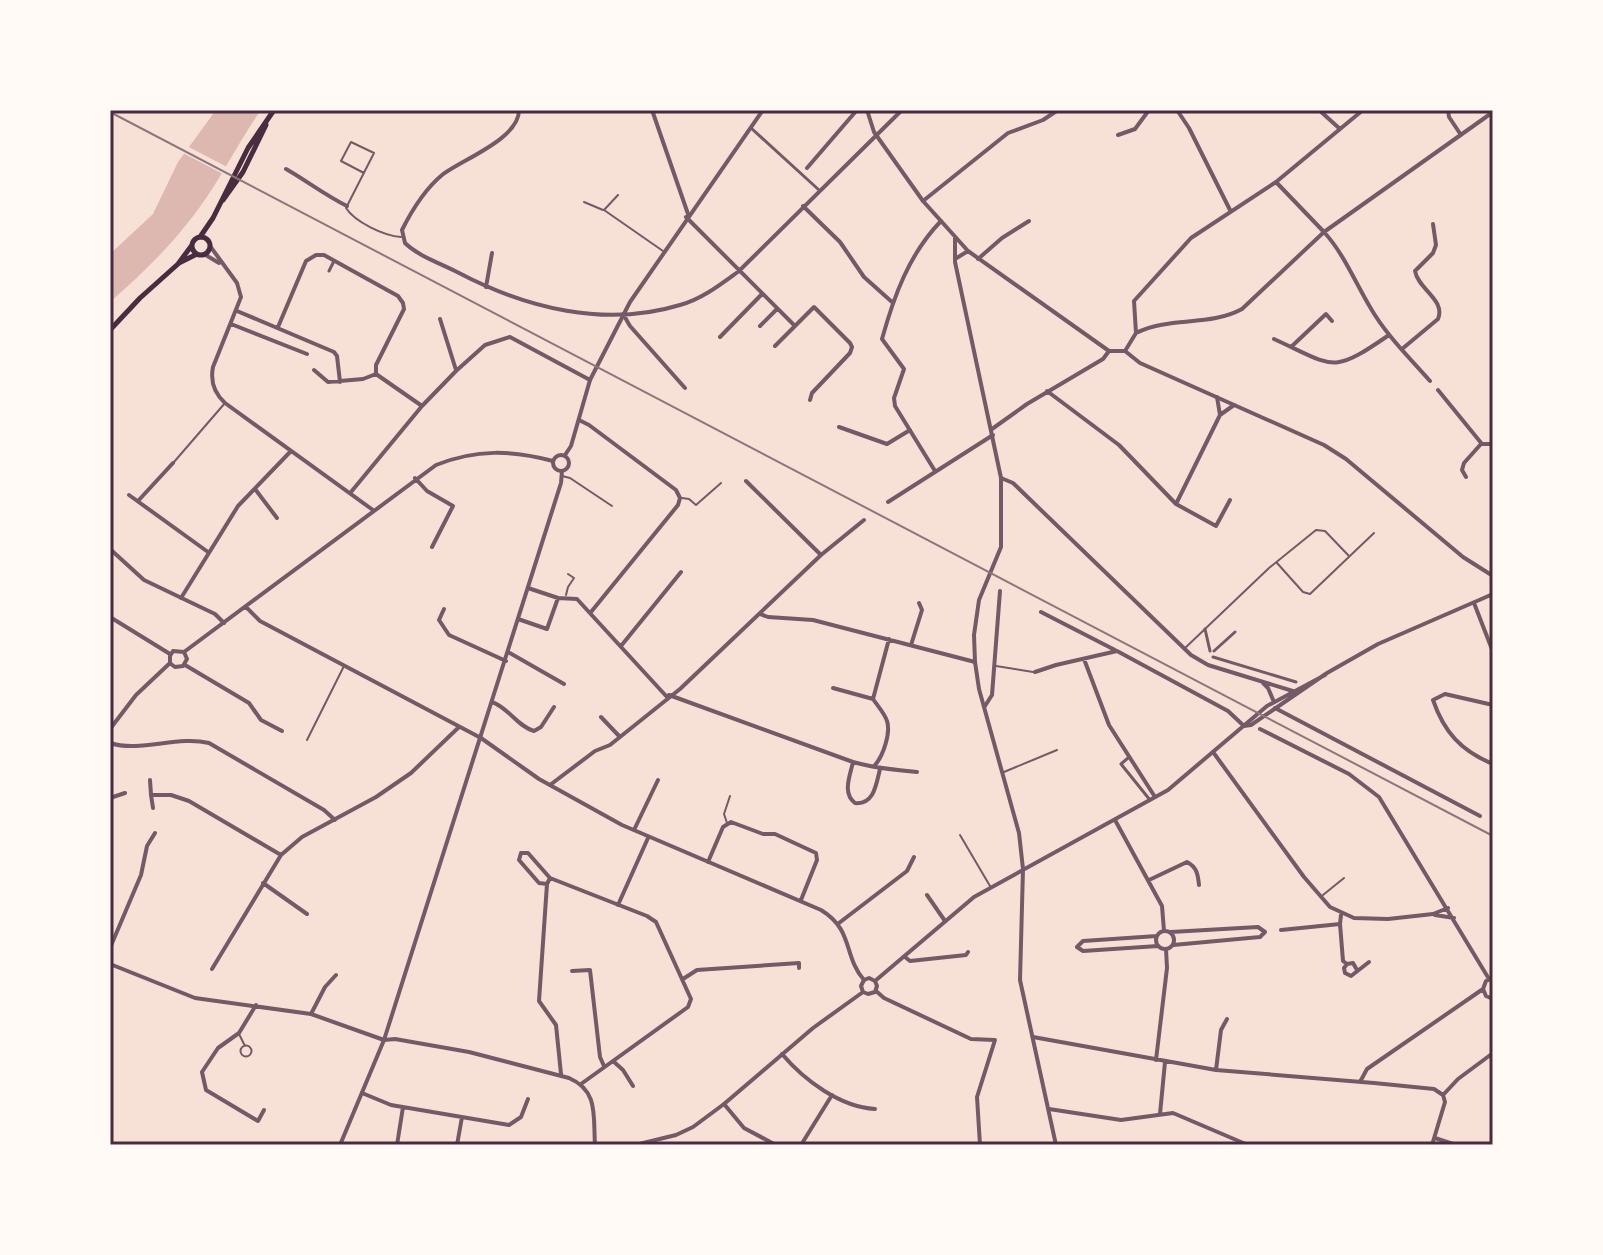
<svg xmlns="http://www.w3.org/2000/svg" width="1603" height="1255" viewBox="0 0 1603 1255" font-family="Lato,sans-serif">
<rect width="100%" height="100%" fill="#f7e1d7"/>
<path fill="#dcb8b0" d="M216,110H261C243,135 229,163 212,189C184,233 149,268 110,302V254L153,214L178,162Z"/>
<path fill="#f7e1d7" d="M185,145L229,168L225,175L181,152Z"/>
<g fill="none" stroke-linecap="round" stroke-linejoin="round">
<path stroke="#755966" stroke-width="2" d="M364,173L341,161L351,142L374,153L346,208C355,222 384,236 401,237
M618,195L604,210L663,251
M584,202L603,210
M174,462L225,403
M562,476L570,478L612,506
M682,498L689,499L696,505L721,483
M1277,563L1303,592L1310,594L1374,533
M566,595L568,587L574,578L568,574
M1184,649L1269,568L1316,530L1325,531L1349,556
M996,666L1033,672
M307,740L344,666
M1004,772L1057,750
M727,823L724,814L730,796
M960,835L990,886
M1323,895L1344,878
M239,1034L245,1046
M240.5 1051a5.5 5.5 0 1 1 11 0a5.5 5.5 0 1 1-11 0Z"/>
<path stroke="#755966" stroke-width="3" d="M751,128L819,190
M329,271L334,261
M1205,629L1210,651
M1214,651L1235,632
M1213,657L1296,682
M1128,758L1121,764L1150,800"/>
<path stroke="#755966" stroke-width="4" d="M519,110C519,139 463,159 442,175C424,190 412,210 402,230L405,243C418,256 442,264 459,273C526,308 605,328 680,305C702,299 721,284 739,271L902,110
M652,110L688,214
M1177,110L1189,128L1230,210
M1319,110L1340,129
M1448,110L1449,117L1461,135
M1118,135L1135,129L1149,110
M807,168L857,110
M286,169C307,181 325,195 347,206
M1276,182L1324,232L1493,112
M923,201L1008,133L1043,120L1058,110
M803,206L840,242L864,277L892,302
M686,217L795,326L814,307L850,343L852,347L850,353L812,393L810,400
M210,246L237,283L241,297L213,367C210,382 214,393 225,403L373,510
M204,254L219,263
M978,259L1002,238L1029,221
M486,287L492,253
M237,311L334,352L337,356L340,382
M623,314L630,326L685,388
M440,319L456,370
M231,324L307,354
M760,326L777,309
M278,327L306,261L316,255H324L398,296L403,303L404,309L376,365V374
M1136,333C1170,316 1209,327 1242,309L1324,232C1344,254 1355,282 1370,307C1386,335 1409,357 1430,381
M720,337L762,294
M1274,339C1335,367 1331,375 1389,335
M775,346L795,326
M1291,347L1326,314L1332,321
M1402,349L1438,319C1446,300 1418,289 1415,271L1433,253L1436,245L1433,224
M1125,351L1136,333L1134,301L1191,238L1276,182L1363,110
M314,370L328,382L363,379L376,374
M376,374L422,406
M1438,390L1482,444H1493
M1047,391L1119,445L1176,504L1216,526L1230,500
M1217,397L1220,415
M579,420L589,425L676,490L680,498L678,505L591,612
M839,427L887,444L910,430
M992,429L1027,404L1103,359L1109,351
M935,471L895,406L894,398L904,369L882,339C894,296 909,254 941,221
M1466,477L1462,470L1464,463L1481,444
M415,478L427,491L453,506L432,547
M1001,478L1013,483L1191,655L1208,665L1296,692
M746,481L821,555
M255,489L277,518
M351,492L422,406L456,371L485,345L510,337L590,380
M129,495L208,552
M138,501L173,463
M888,502L993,435
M1176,504L1220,415L1234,405
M110,549L144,580L215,614L224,623
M528,588L558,598L577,599L667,697
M181,598L238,506L291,451
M1474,603L1493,652
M246,607L260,621L481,738L539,779L622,825L821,910C854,930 843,956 864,980
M444,609L439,620L449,635L506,661
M1041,612L1115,650
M760,614L768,617L813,620L975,662
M110,617L170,654
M518,619L547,629L558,598
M911,645L922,610L919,603
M621,646L681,572
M184,652L436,465C476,449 512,450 553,461
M508,652L564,684
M1084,659L1109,725L1155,797
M170,663V656L173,651L184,652
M171,664L175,667L183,666L187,659L184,652
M185,665L249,703L261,720L282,731
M1035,672L1056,665L1117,651L1228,711L1244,726
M1263,683L1268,688L1274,702
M833,688L873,699
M669,695L853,762C874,768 894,770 917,772
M492,702C509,708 517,726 534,731L541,727L554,707
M1493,705L1445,694L1433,700C1444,732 1461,751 1493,764
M985,706L992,695L1000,591
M1275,708L1480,816
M601,717L620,737
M110,729L136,695L170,663
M1260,729L1349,774L1379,797L1489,979
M110,743C141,753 177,735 209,743L324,810L335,820
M1213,752L1304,877L1330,907L1354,918L1388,919L1433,914L1448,908
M853,762C850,776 842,793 855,803C874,805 876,785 880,769
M875,765C883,756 891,733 887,721C885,714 877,705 873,699L889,639
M150,780L151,795H171L189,801L281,855
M550,785L595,751L610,745L680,689L821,555L864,520
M151,795L153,808
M110,798L125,793
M1115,820L1162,906L1164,931
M634,830L658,780
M708,862L723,827L731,822L763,834H775L816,853L817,860L801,900
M550,878L547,884L539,883L519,860L521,853H528L550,878L647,916L656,922L691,999L688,1007L581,1084
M1149,880L1187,862C1197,867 1198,875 1199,885
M263,883L307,914
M547,884L539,1001L556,1025L561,1074
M927,895L945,921
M618,905L648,838
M1435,915L1454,918
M839,923L907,871L914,857
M1340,924L1343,961L1347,964
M1281,930L1340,924L1341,915
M1156 940a9 9 0 1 1 18 0a9 9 0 1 1-18 0Z
M1171,932L1258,927L1265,932L1260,937L1173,945
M1157,936L1083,941L1077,947L1083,951L1158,946
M110,948L141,875L147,846L155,833
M905,957L910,961L966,955L968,952
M110,964L195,998L311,1014L384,1040L395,1039L469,1052L569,1078C599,1091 593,1116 595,1145
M212,969L281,855L302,837L376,797L411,773L459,727
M1357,970L1353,963L1347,964L1344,968L1345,973L1351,976L1369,962
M572,971L590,970L600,1057L604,1066
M683,979L697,970L799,963V968
M1483,989L1486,981L1493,978
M1483,989L1486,996L1493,999
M876,991L884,998L971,1039L995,1040L977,1097L980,1145
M256,1005L239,1033L218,1048L202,1072L206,1090L258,1121L264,1110
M311,1014L325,987L336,975
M1033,1037L1216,1070L1374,1083L1434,1089L1443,1095
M782,1054C804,1080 840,1107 875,1109
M1156,1060L1167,968L1166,949
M613,1061L623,1070L633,1086
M1216,1070L1221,1030L1227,1019
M1360,1082L1367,1069L1483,989
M362,1093L391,1105L509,1125L521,1117L528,1099
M724,1104L744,1128L776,1145
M1049,1109L1121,1120L1173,1113L1248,1145
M1160,1114L1165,1062
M1435,1138L1456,1145
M397,1145L403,1107
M457,1145L462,1117
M801,1145L832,1095
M1432,1145L1445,1102L1443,1095L1458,1079L1493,1053"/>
<path stroke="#755966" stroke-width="4" d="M867,110L874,132L923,201L968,251L1109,351H1125L1140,363L1324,445L1346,459L1463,557L1493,576
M955,238V262L1001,478V547L979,600L974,635L975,662L979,689L1019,833L1023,869L1020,980L1056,1145
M955,259L968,251
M553 463a8 8 0 1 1 16 0a8 8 0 1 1-16 0Z
M565,455L571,446L590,380L630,302L763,110
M1244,726L1251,725L1327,673L1378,644L1493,594
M875,981L974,897L1168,790L1267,706L1325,675
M863,992L861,986L864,980L869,978L875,981
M863,992L868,994L875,992L877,986L875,981
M340,1145L384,1040L561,483L562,471
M635,1145L676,1135L693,1127L724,1104L813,1028L863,992"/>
<path stroke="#4a2c40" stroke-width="5" d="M223,200L243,172L266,125
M192 246a9 9 0 1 1 18 0a9 9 0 1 1-18 0Z
M200,237L213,218L248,148L274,110
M179,263L197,254
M110,330L140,298L178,264L192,245"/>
<path stroke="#8f747c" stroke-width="2" d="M110,112L1493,836"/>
</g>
<rect width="1603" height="1255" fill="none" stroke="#fffaf5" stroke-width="224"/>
<rect x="112" y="112" width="1379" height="1031" fill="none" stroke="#4a2c40" stroke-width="3"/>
</svg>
